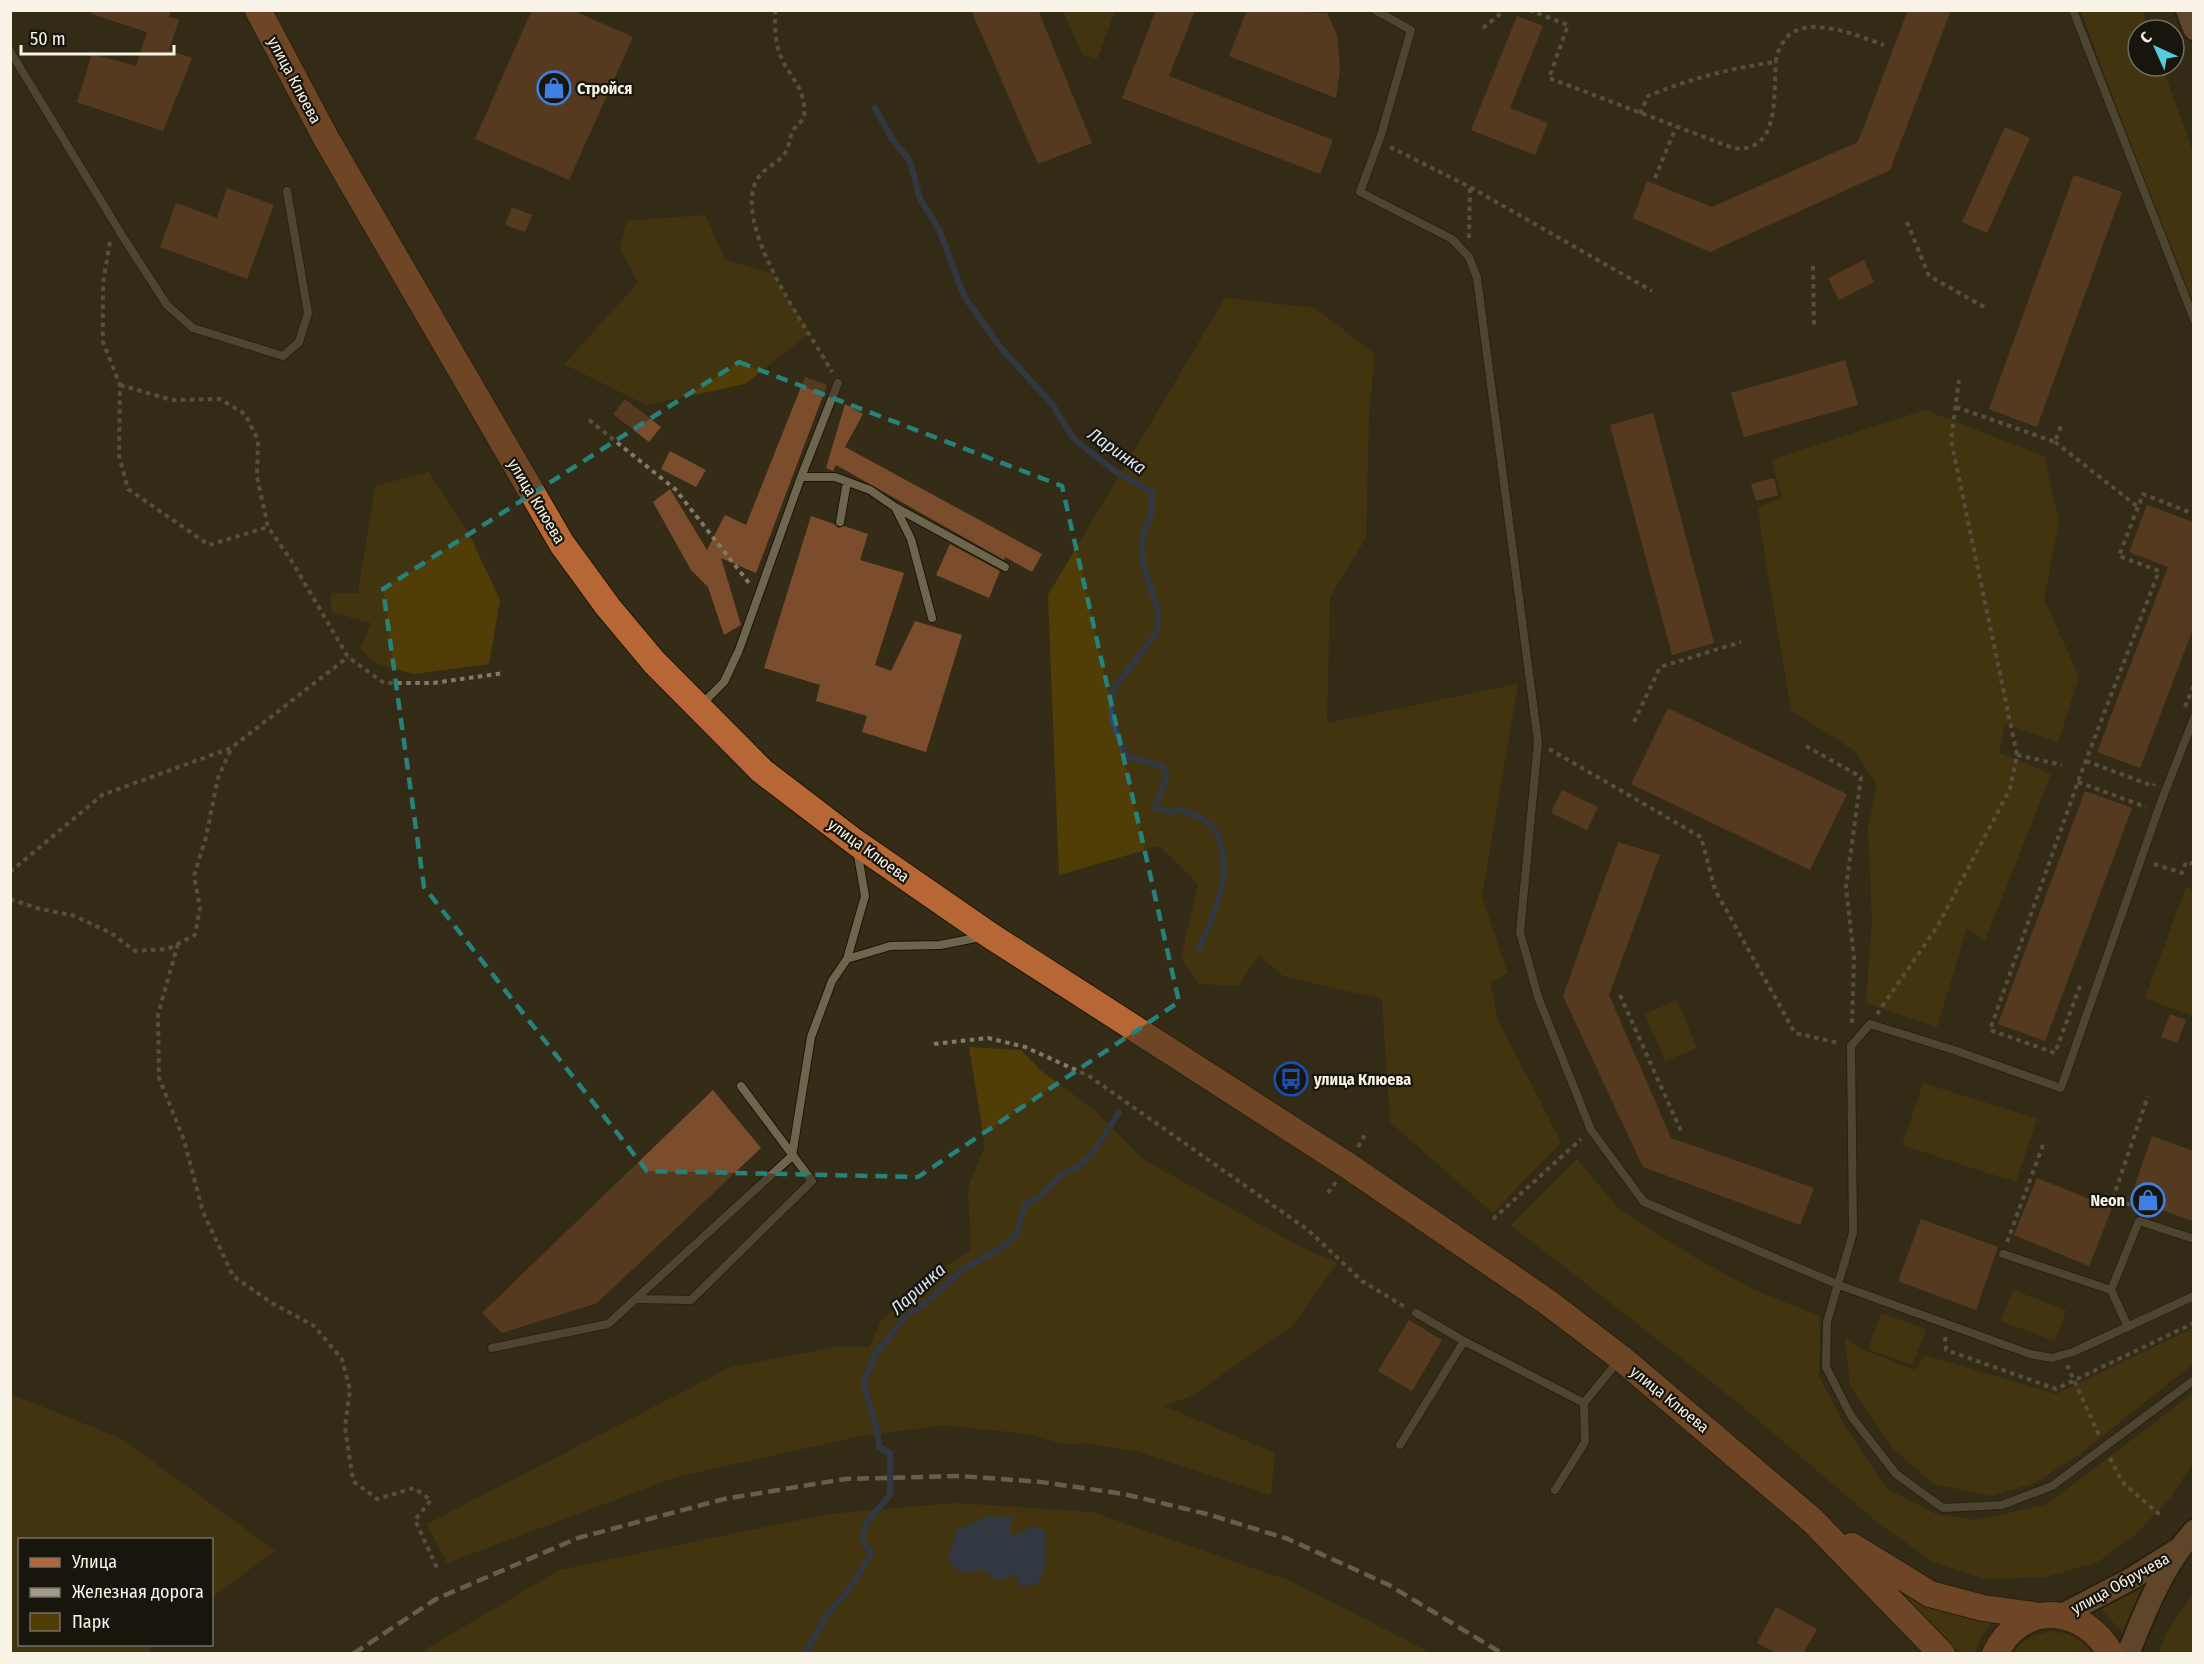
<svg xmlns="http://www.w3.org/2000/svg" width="2204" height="1664" viewBox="0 0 2204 1664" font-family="'Fira Sans Condensed',sans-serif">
<rect width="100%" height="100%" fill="#342c17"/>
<path fill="#503e06" d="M1063,11H1115L1097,59L1083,55Z
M2081,11H2142L2149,30H2138V66H2162L2193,152V315Z
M705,215L725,259L772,274L810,333L745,384L646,405L564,364L638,283L620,248L627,221Z
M1225,298L1315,308L1375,354L1369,415L1366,538L1330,597L1327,723L1518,684L1482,897L1508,973L1490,982L1498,1020L1561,1142L1493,1213L1390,1122L1382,999L1283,976L1259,955L1238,986L1199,984L1181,959L1198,884L1159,846L1059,875L1048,595Z
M1925,410L2044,456L2059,522L2044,599L2079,677L2058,742L2005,724L1999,753L2051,774L1985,941L1967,928L1937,1027L1866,1003L1872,920L1868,827L1877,785L1855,751L1791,710C1781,642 1766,575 1758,507L1782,498L1771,460Z
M429,472L468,532L500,600L489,664L414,674L377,664L360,649L371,623L331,612V593H358L375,486Z
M2186,887L2193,890V1016L2145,998Z
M1677,1000L1697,1048L1665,1061L1645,1014Z
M969,1047L1021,1050L1040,1070L1097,1112L1141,1158L1299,1246L1337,1263L1293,1325L1193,1395L1164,1406L1275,1453L1271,1495L1139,1452L1086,1443L1064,1444L1027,1434L944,1425L861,1436L676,1477L447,1563L427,1524L731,1367L836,1347H869L881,1321L924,1280L971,1250L968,1188L985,1145Z
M1923,1083L2037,1119L2016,1182L1902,1145Z
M1577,1159L1619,1209L1694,1257L1754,1290L1820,1316L1819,1376L1846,1428L1887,1489L1936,1514L1976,1520L2046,1505L2193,1393V1462L2171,1497L2136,1534L2098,1562L2046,1577L1985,1579L1933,1562L1878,1523L1736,1401L1511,1225Z
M2013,1290L2066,1310L2055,1341L2001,1321Z
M1881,1313L1926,1329L1912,1365L1868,1349Z
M2193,1328V1364L2080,1454L2037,1482L1991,1496L1934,1484L1894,1450L1850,1386L1845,1337L1861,1349L1915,1370L1925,1355L2056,1394Z
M11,1394L124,1440L275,1551L212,1597V1540H20V1644L153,1645L149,1653H11Z
M956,1503L1092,1512L1290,1581L1431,1653L418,1654L559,1570L828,1514Z
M2158,1572L2143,1593L2123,1633L2099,1607Z
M1899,1593L1945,1612L1993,1621L1981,1637L1975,1653H1960Z
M2193,1594V1653H2159L2165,1635Z
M2052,1631C2068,1633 2082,1638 2091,1653H2014C2023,1639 2035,1634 2052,1631Z"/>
<path fill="#2f4873" d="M1013,1515L1010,1527L1012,1537L1033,1526L1046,1532L1045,1564L1038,1584L1020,1587L1016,1574L997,1581L984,1570L959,1572L948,1560L957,1529L977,1522L984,1516L1005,1518Z"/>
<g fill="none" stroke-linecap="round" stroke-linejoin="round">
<path stroke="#2f4873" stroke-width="6" d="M875,108L892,139L910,161L920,199L939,229L964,296L1001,348L1052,404L1074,439L1116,472L1152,492L1151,516L1142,535L1143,563L1158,611L1157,632L1112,691V718L1126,756L1162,766L1167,776L1155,807L1170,812L1177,809C1190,813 1209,818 1216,832C1235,868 1215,915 1199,948
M805,1654L826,1616L851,1587L872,1553L862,1541L866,1523L890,1495V1453L879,1447L877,1430L863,1383L876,1353L905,1317L932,1298L959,1272L1004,1246L1017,1233L1025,1204L1039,1197L1062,1174L1078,1167L1092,1154L1119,1112"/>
</g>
<path fill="#7c4d2c" d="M92,10H171L169,17L179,20L169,50L192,58L163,131L77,102L92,54L136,66L147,32L92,14Z
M532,10H572L633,37L569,180L475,139Z
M971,10H1038L1092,143L1038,164Z
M1156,10H1195L1169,76L1333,140L1320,174L1122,98Z
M1247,10L1327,13L1337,35L1340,69L1336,98L1229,56Z
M1908,10H1951L1890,170L1710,252L1633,218L1647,181L1712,207L1858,142Z
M1517,16L1543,26L1510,108L1548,123L1535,155L1471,130Z
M2005,127L2030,138L1987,233L1962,222Z
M2074,175L2122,192L2037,427L1989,409Z
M227,188L274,205L247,279L160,247L176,203L217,218Z
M512,207L532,215L525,232L505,225Z
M1864,260L1874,282L1839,300L1828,278Z
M1845,360L1858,405L1744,437L1731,393Z
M805,377L827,385L756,573L721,558L741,625L724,635L708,587L691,570L653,502L670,489L707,550L725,515L746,525Z
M625,399L661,427L649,442L613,414Z
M845,404L863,414L845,447L1042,554L1032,572L1005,557L1004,560L836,465L833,471L826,468Z
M1653,413L1714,643L1672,655L1610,425Z
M670,451L706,470L696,487L661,469Z
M1774,478L1778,495L1756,501L1751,484Z
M2147,505L2193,522V629L2140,768L2097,752L2168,567L2129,552Z
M811,516L834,524L838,528L844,526L868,534L860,560L904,573L875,665L891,671L915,621L962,635L926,752L862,732L867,716L816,701L820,685L764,668Z
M950,544L1000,571L989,598L936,575Z
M1668,708L1847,794L1810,870L1631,784Z
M1562,790L1598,807L1587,830L1551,813Z
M2085,791L2132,808L2045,1041L1998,1024Z
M1618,842L1660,855L1609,995L1671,1138L1814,1188L1800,1225L1643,1167L1563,996Z
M2170,1014L2186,1020L2177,1043L2161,1037Z
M713,1090L761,1148L597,1303L502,1333L482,1313Z
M2152,1136L2193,1151V1221L2130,1199Z
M2037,1178L2112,1208L2089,1266L2014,1235Z
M1921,1219L1998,1247L1976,1310L1898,1281Z
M1409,1320L1442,1340L1412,1391L1378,1371Z
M1776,1607L1817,1629L1803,1653H1776L1757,1643Z"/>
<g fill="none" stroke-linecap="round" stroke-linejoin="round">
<g stroke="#1b1402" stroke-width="10">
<path id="lane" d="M1375,10L1411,30L1381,135L1360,192L1452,239L1469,257L1477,278L1538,742L1520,932L1538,997L1591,1130L1644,1202L1839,1285L2030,1354L2052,1358L2073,1352L2194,1296
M2073,10L2194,319
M10,51L123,237L167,305L193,328L283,356L299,342L308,313L287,191
M801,477L838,383
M896,509L911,539L932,618
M840,522L847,482
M701,705L724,682L739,650L801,477H835L870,490L895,507L1005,567
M2194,718L2161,802L2061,1088L1954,1050L1870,1024L1851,1046L1853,1233L1827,1322L1826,1367L1851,1416L1896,1474L1943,1508L2002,1505L2052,1486L2194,1380
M847,959L890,946L940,945L981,937
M2003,1254L2111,1290
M638,1299L691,1300L812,1181L741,1086
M1416,1313L1464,1341
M2128,1327L2111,1290L2139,1221L2194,1239
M492,1348L608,1324L792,1156L811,1037L832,981L847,959L865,896L857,850
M1400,1445L1464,1341L1584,1403
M1555,1490L1585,1442L1584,1403L1619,1360"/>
</g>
<g stroke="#1b1402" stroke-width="26">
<path id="secondary" d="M2187,10L2194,29
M2062,1615L2131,1579L2177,1550
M2128,1654C2145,1611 2163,1566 2194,1531"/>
</g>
<g stroke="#1b1402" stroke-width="28">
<path id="primary" d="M258,10L327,140L562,544L608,607L654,662L762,771L855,842L991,936L1347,1165L1546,1301L1621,1358L1812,1520L1942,1654
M1852,1546L1930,1594L1983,1608L2040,1616
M1995,1654C2021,1600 2083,1604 2111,1654"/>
</g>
<path stroke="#817a68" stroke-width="4" stroke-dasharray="4.5 4.5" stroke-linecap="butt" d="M775,10C775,23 775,37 778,49C786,76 808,86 804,119C784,134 794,144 782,157C776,164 763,169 758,178C729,224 809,330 832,372
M1529,10L1568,25L1549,78L1733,148C1781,154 1773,94 1776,62
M1483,28L1505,10
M1640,114L1648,96C1689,79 1731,68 1776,62C1776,55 1779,50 1782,44C1800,10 1858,36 1884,45
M1390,147L1470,187L1652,291
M1655,178L1676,127
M1907,222L1929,276L1986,308
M1469,238L1470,187
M110,242L103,283V342L120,385L119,456L128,489L209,545L268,527
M1813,266L1814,327
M120,385L172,400L220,399L245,414L258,440L257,477L268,527L291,560L348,657L384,683H433L504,673
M1956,407L2055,442L2062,423
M589,420L675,489L749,583
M2055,442L2138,507
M2185,707L2194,685
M1634,722L1660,667L1741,642
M1806,746L1861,777L1846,887L1854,959L1852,1024
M1549,749L1701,837L1715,890L1795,1033L1839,1043
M2017,755L2062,765
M2086,761L2153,786L2154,784
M2078,782L2146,807
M2154,864L2182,873L2186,862L2194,864
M10,872L102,795L231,748L348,657
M10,899L40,909L72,915L111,933L135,951L168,949L195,935L200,908L194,876L206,837L218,778L231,749
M178,944L158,1014L159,1078L184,1140L203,1212L233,1276L272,1303L314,1326L342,1359L350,1390L345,1427L353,1481L377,1499L414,1488L431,1500L415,1520L438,1570
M2080,986L2055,1053L1990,1030L2081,773L2159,571L2119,556L2143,494L2194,514
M1620,995L1681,1131
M1877,1014L1937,927L2010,789L2017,755L1951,440L1959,380
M934,1044L988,1038L1025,1047L1089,1076L1308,1230L1362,1281L1405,1307
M1358,1147L1367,1131
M1328,1193L1336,1182
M2139,1208L2113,1198L2148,1096
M1493,1219L1581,1139
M2007,1242L2043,1145
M1945,1337L1946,1350L2056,1389L2194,1323
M2067,1365L2099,1435
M2110,1458L2122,1482L2160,1515"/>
<use href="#lane" stroke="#6e654e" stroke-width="8"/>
<use href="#secondary" stroke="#936641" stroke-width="22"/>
<use href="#primary" stroke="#b76635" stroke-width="26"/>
<path stroke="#a29b8b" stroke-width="4.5" stroke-dasharray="12 6" stroke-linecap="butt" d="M353,1654L436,1599L578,1538L724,1499L845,1479L960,1476L1041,1482L1124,1494L1207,1514L1288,1539L1389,1585L1503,1654"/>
</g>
<path d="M0 0H2204V1664H0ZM739,362L1062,486L1179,1002L918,1177L647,1171L424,887L383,589Z" fill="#342c17" fill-opacity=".55" fill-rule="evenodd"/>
<path fill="none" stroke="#26827a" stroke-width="4.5" stroke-dasharray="12 8" stroke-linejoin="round" d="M739,362L1062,486L1179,1002L918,1177L647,1171L424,887L383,589Z"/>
<defs>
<g id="shop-ring" transform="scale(1.725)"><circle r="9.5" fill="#18150c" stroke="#3f7fe0" stroke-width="1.5"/><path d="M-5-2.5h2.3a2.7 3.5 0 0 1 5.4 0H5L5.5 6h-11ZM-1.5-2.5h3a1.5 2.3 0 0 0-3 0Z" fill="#3f7fe0"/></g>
<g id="bus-ring" transform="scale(1.725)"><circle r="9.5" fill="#18150c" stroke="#1a4fb4" stroke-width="1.5"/><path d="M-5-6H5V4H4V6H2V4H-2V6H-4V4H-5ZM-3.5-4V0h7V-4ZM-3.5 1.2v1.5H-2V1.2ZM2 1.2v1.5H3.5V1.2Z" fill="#1a4fb4"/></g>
</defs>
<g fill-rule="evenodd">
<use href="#shop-ring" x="554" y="88"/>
<use href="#bus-ring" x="1291" y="1079"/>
<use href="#shop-ring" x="2148" y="1200"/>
</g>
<g text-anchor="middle" stroke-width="4.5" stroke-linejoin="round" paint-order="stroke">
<g font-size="16" fill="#f8f3e6" stroke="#18150c">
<text transform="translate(295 80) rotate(62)" y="6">улица Клюева</text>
<text transform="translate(537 501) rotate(59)" y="6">улица Клюева</text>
<text transform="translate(869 850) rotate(36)" y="6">улица Клюева</text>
<text transform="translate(1670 1399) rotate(39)" y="6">улица Клюева</text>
<text transform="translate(2120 1583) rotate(-29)" y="6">улица Обручева</text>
</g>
<g font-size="16" font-weight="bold" fill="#f8f3e6" stroke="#18150c" text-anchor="start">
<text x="577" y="94">Стройся</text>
<text x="1314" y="1085">улица Клюева</text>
<text x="2125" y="1206" text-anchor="end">Neon</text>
</g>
<g font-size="18" font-style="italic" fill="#dce5f3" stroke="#18150c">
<text transform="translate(1117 451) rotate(35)" y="6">Ларинка</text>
<text transform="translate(918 1289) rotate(-42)" y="6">Ларинка</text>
</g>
</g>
<rect width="2204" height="1664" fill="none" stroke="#f8f3e6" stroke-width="24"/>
<rect x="18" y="1538" width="195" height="108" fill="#18150c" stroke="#726e63" stroke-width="1.5"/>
<rect x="30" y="1558" width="30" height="9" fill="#b76635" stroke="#726e63" stroke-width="1.5"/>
<text x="72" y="1568" font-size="18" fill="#f8f3e6">Улица</text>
<rect x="30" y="1588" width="30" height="9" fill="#a29b8b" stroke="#726e63" stroke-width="1.5"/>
<text x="72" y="1598" font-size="18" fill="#f8f3e6">Железная дорога</text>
<rect x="30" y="1613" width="30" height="18" fill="#503e06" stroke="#726e63" stroke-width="1.5"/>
<text x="72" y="1628" font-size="18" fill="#f8f3e6">Парк</text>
<g transform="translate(2156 48) rotate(315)"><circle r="28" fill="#18150c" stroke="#726e63" stroke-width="1.5"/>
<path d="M0-4.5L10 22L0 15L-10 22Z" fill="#55cae0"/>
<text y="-9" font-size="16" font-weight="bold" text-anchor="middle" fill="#f8f3e6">С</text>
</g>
<path d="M21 45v9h153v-9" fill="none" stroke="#f8f3e6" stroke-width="3"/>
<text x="30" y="45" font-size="18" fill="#f8f3e6" stroke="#18150c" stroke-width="4.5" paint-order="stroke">50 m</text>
</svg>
